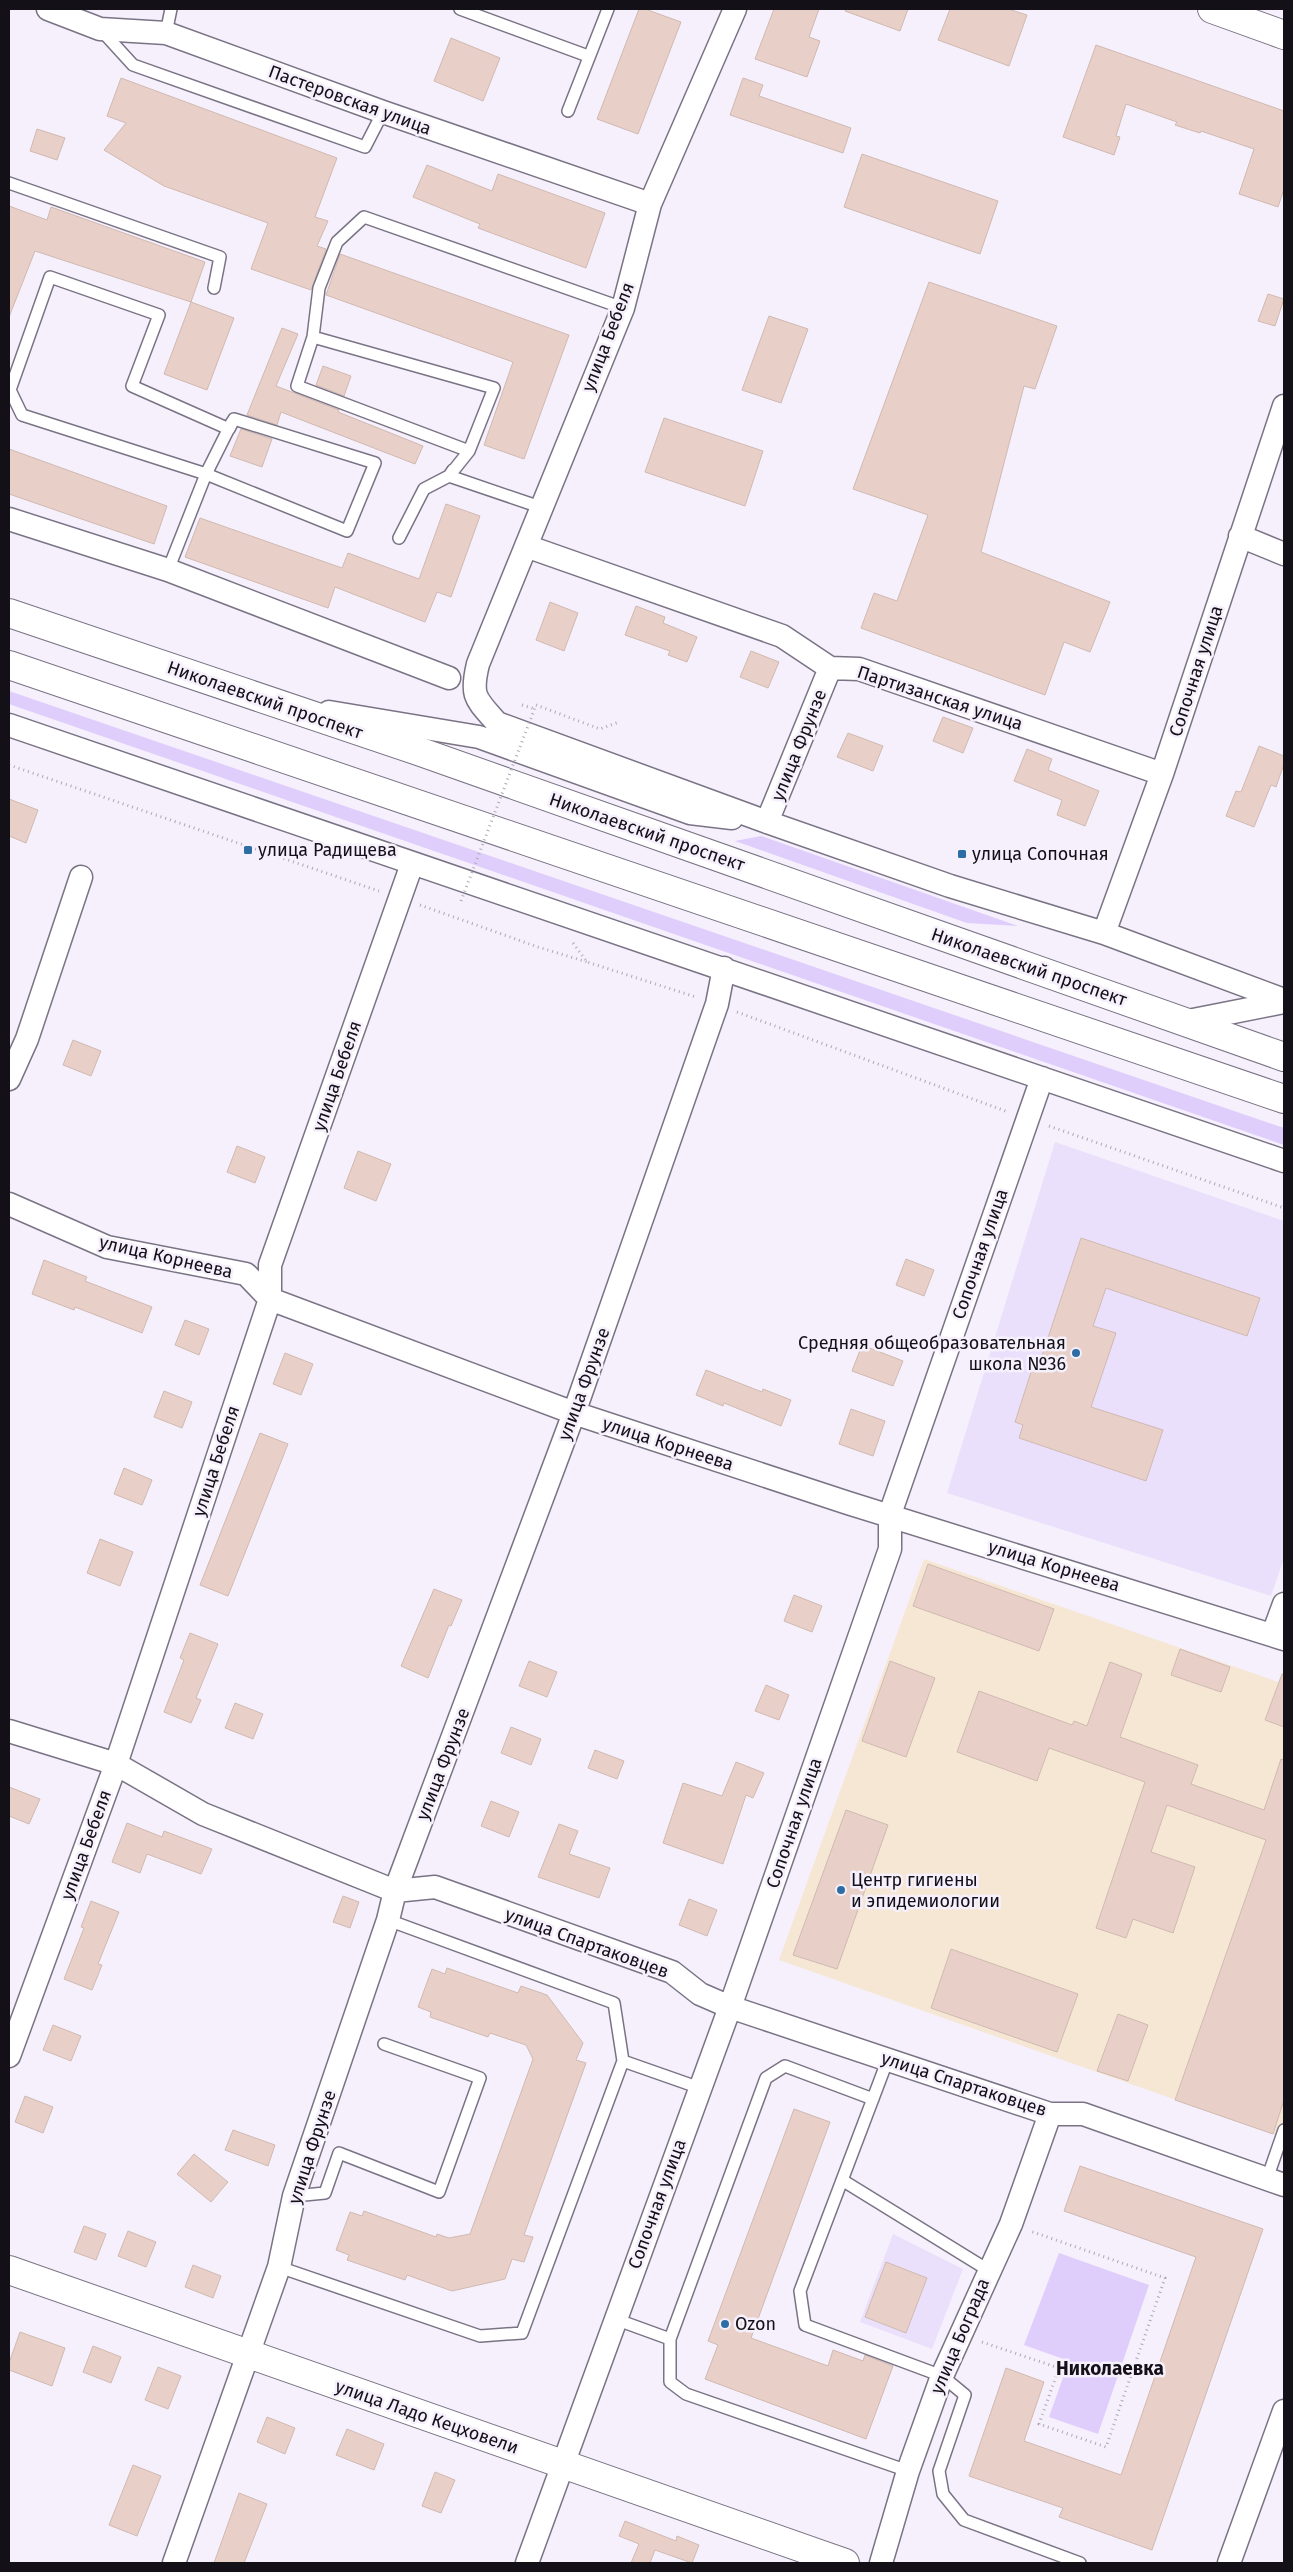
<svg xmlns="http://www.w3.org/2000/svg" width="1293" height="2572" viewBox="0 0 1293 2572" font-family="'Fira Sans',sans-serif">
<rect width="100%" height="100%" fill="#f5f0fc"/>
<path fill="#f6e6d4" d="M924,1559L1284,1684V2138L779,1960Z"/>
<path fill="#ebe0fc" d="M1055,1142L1284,1221V1558L1271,1596L947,1493Z
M893,2234L963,2269L932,2349L860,2322Z"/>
<path fill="#dfcdfc" d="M9,691L1284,1128V1145L9,704Z
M761,836L1018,926L967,923L735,841Z
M1059,2253L1149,2285L1098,2434L1049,2417L1069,2361L1024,2345Z"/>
<path fill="#e8d0c8" stroke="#d0b9b1" d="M639,9H645L681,22L638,134L597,119Z
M774,9H819L809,37L820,41L807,77L755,59Z
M846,9H908L900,31L845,11Z
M950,9H1008L1027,15L1009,66L938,40Z
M451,38L500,58L483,101L434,81Z
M1096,45L1284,111V189L1278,207L1239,194L1254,149L1201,131L1200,133L1175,125L1177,122L1126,104L1116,136L1120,137L1114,155L1063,137Z
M121,78L337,158L315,217L328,221L317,246L326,249L311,290L251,269L268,223L164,186L104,150L126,123L107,116Z
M743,78L763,85L759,96L851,128L843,153L730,115Z
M37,129L65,138L57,160L30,151Z
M862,154L998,201L980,254L844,207Z
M427,165L492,191L498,174L605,213L586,268L478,228L480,224L413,197Z
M9,206L47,220L51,207L205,262L191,302L35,251L9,317Z
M340,254L569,335L524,459L484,445L513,362L326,295Z
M929,282L1057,326L1035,389L1024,386L981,552L1110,602L1090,652L1064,642L1045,695L861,628L874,593L897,601L928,515L853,489Z
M1268,294L1284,299L1275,326L1258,321Z
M191,302L234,318L207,390L164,374Z
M769,316L808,329L781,403L742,390Z
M282,328L298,334L276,386L339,410L338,412L423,446L415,464L281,412L277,425L247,415Z
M323,366L351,376L344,396L316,385Z
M664,418L763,451L745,506L645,472Z
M241,429L272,439L262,467L230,456Z
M9,449L167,506L154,544L9,494Z
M446,504L480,516L451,597L437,592L425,622L335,587L328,608L185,557L200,518L342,568L348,553L419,579Z
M550,602L578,613L564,651L536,640Z
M636,606L665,617L663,623L697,637L687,662L668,655L670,651L625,635Z
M751,651L779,662L768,688L740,677Z
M943,717L973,728L963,753L933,741Z
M848,733L883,746L873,771L837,757Z
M1259,746L1284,756V764L1276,787L1271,785L1254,827L1226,816L1236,791L1241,792Z
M1027,749L1052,759L1048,770L1099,791L1085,826L1057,815L1062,800L1014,781Z
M9,799L38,810L26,843L9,836Z
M73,1040L101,1051L91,1076L63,1065Z
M237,1146L265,1157L255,1183L227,1172Z
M358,1151L391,1164L376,1201L344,1188Z
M1081,1238L1260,1298L1247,1336L1106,1288L1093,1326L1116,1333L1091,1407L1163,1430L1146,1481L1019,1438L1023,1425L1015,1422L1032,1369L1037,1371Z
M906,1259L934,1270L924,1296L896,1285Z
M44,1260L87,1277L85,1281L152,1307L142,1333L75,1307L74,1310L32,1294Z
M185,1320L209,1329L199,1355L175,1345Z
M862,1345L903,1361L893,1386L852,1371Z
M285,1353L313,1364L301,1395L273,1384Z
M706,1370L762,1392L763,1389L791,1400L781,1426L724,1403L723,1406L696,1395Z
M164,1391L192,1402L182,1428L154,1417Z
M851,1409L885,1421L873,1456L839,1444Z
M260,1433L288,1444L228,1596L200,1585Z
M124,1468L152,1480L142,1505L114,1494Z
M100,1539L133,1552L120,1586L87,1573Z
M928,1564L1054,1609L1039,1651L913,1606Z
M434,1589L462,1600L451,1626L449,1625L428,1678L401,1666Z
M794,1595L822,1606L812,1632L784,1621Z
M190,1633L218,1644L196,1698L201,1700L191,1723L164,1712L184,1660L180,1658Z
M1180,1649L1230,1667L1221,1692L1171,1675Z
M529,1661L557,1672L547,1697L519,1686Z
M890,1661L935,1678L906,1757L862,1741Z
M1110,1662L1142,1674L1120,1737L1198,1765L1191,1784L1264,1810L1281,1759L1284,1760V2100L1273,2134L1175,2100L1266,1840L1167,1805L1151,1852L1195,1867L1173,1933L1133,1919L1126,1938L1096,1928L1145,1782L1049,1748L1037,1781L957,1752L979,1691L1072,1725L1074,1721L1087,1726Z
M1282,1674H1284V1727L1265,1720Z
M766,1685L789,1695L779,1720L755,1711Z
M235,1703L263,1714L253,1739L225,1728Z
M511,1727L541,1739L531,1765L501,1753Z
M595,1750L624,1761L617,1779L588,1768Z
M736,1762L764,1773L753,1798L746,1795L723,1864L663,1843L683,1783L722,1796Z
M9,1787L40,1799L29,1824L9,1816Z
M491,1801L519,1812L509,1837L481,1826Z
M846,1810L888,1825L837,1969L793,1955Z
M127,1823L162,1837L164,1831L212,1849L201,1874L147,1854L140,1873L112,1862Z
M559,1824L578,1831L569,1854L610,1868L599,1898L538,1877Z
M343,1896L359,1902L350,1928L333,1922Z
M689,1899L717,1910L707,1936L679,1925Z
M91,1901L119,1912L98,1964L102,1965L92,1990L64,1979L84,1928L81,1927Z
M951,1949L1078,1994L1057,2052L931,2008Z
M447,1968L518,1993L521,1986L547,1995L583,2043L576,2060L586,2063L524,2235L533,2237L524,2262L512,2259L505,2279L452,2291L407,2275L405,2280L347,2260L349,2255L336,2250L350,2212L362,2216L364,2211L436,2237L437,2234L449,2238L470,2234L533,2059L526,2045L490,2033L488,2037L430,2017L431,2012L418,2007L432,1969L445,1974Z
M1118,2014L1148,2025L1128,2081L1097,2071Z
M53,2025L81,2036L71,2061L43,2050Z
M25,2096L53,2107L43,2133L15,2122Z
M794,2109L830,2122L751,2338L828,2366L833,2350L863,2361L865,2355L893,2366L866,2439L705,2379L718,2345L708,2341Z
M233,2130L275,2145L268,2166L225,2150Z
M194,2154L228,2182L211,2202L177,2174Z
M1080,2166L1263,2229L1152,2550L1059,2517L1063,2508L969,2476L1006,2368L1044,2382L1024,2441L1121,2475L1196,2257L1064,2211Z
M84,2226L106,2234L96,2260L74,2252Z
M128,2231L156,2242L146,2267L118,2256Z
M886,2262L927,2278L906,2333L865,2317Z
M193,2265L221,2276L213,2298L185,2287Z
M20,2332L65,2348L52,2386L9,2370V2363Z
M93,2346L121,2357L111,2383L83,2372Z
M158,2367L181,2376L168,2409L145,2400Z
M267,2417L295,2428L285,2454L257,2442Z
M347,2429L384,2444L374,2470L336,2455Z
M133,2465L161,2476L137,2536L109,2525Z
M435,2472L455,2480L441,2513L422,2506Z
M239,2493L267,2504L244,2563H214Z
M625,2521L676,2541L677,2536L699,2545L692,2563L655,2550L650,2563H631L639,2544L619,2536Z"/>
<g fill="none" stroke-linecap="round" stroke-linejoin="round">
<g stroke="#7a7385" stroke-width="14">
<path id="lane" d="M460,9L588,56
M102,31L133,65L365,147L383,112
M166,33L171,9
M568,111L608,9
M9,183L220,257L214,288
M50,277L159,315L132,386L229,429L234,419L375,463L347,531L206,474L22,415L10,390Z
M313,337L297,386L469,451L465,456
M453,470L449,476L540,507
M399,538L424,489L449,476L469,451L494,388L313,337L319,288L337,242L364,217L623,308
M168,570L206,474L232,422
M388,1920L614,2003L623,2061
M888,2059L800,2291L805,2325L942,2376L965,2395L939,2471L943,2494L964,2520L1080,2563
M1267,2179L1284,2130
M842,2180L988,2270
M294,2196L325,2193L339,2153L439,2192L480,2078L384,2044
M279,2267L480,2336L522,2333L623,2061L700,2088
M615,2319L670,2339V2382L686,2394L908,2471
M670,2339L766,2078L785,2066L873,2099"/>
</g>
<g stroke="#7a7385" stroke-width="25">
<path id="street" d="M48,9L100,29L166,33L383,112L650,204
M735,9L650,204L623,308L478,664C470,697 476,699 497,723L767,822L950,886L1104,933L1284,1000
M9,519L168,570L449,678
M1240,536L1284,554
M526,546L782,636L830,668L859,669L1162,774
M329,712L479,737L690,813L732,818
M9,725L1284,1161
M767,822L830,668
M1104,933L1162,774L1284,406
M1183,1022L1284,1002
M9,1079L27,1039L81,877
M9,1204L107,1247L246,1274L270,1299L574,1413L848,1503L1284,1639
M1273,1634L1284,1604
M9,1731L116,1764L203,1814L395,1891L435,1887L672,1972L700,1994L730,2007L1050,2114H1083L1284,2185
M9,2056L116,1764L270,1299V1265L412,864
M174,2563L279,2267L294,2196L388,1920L395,1891L574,1413L717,1004L724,968
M527,2563L730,2007L890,1549V1514L1042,1078
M881,2563L908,2471L942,2376L1011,2224L1050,2114
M1229,2563L1284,2411"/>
</g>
<g stroke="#7a7385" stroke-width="30">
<path id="secondary" d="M1212,9L1284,35
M9,2270L845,2563"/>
</g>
<g stroke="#7a7385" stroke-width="30">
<path id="primary" d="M9,613L418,751L1284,1057
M9,665L1284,1099"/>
</g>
<path stroke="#ada8b3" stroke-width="3" stroke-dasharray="1 4" stroke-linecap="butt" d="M522,705L535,709
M536,705L600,729L619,722
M9,765L379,891
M420,905L538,947L587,962
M573,943L587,962L696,997
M737,1012L1008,1112
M1049,1126L1284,1208
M982,2342L1059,2368L1039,2424L1106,2447L1165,2278L1030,2231"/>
<use href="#lane" stroke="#fff" stroke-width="11"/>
<use href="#street" stroke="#fff" stroke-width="22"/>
<use href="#secondary" stroke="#fff" stroke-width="28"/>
<use href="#primary" stroke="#fff" stroke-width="28"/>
<path stroke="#ada8b3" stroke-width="3" stroke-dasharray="1 4" stroke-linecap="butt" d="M461,901L536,705"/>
</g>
<g fill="#2e6da4" stroke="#f5f0fc" stroke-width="2">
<rect x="243" y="845" width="10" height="10" rx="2.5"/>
<rect x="957" y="849" width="10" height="10" rx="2.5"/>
<circle cx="1076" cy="1353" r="5"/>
<circle cx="841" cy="1890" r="5"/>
<circle cx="725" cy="2324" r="5"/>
</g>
<g text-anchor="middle" stroke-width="5" stroke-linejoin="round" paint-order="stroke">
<g font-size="18" fill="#131017" stroke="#f5f0fc">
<text transform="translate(350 100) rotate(20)" y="6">Пастеровская улица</text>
<text transform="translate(608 337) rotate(-69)" y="6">улица Бебеля</text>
<text transform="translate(1196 671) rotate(-72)" y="6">Сопочная улица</text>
<text transform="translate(940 698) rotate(18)" y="6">Партизанская улица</text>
<text transform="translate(265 700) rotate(19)" y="6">Николаевский проспект</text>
<text transform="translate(799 745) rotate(-68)" y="6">улица Фрунзе</text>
<text transform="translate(647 832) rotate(19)" y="6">Николаевский проспект</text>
<text transform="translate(1029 967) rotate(19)" y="6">Николаевский проспект</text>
<text transform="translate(337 1076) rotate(-71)" y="6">улица Бебеля</text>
<text transform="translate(980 1254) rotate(-71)" y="6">Сопочная улица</text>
<text transform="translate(166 1257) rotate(13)" y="6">улица Корнеева</text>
<text transform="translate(584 1384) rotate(-70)" y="6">улица Фрунзе</text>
<text transform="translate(668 1444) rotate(18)" y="6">улица Корнеева</text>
<text transform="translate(216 1461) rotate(-72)" y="6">улица Бебеля</text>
<text transform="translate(1054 1566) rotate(17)" y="6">улица Корнеева</text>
<text transform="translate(443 1764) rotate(-69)" y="6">улица Фрунзе</text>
<text transform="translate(794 1823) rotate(-71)" y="6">Сопочная улица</text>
<text transform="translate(86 1845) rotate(-70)" y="6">улица Бебеля</text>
<text transform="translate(587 1943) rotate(20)" y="6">улица Спартаковцев</text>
<text transform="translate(964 2084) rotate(18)" y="6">улица Спартаковцев</text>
<text transform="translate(312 2147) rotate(-72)" y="6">улица Фрунзе</text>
<text transform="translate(657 2204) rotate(-70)" y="6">Сопочная улица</text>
<text transform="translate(960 2336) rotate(-67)" y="6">улица Бограда</text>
<text transform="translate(427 2417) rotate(19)" y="6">улица Ладо Кецховели</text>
</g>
<g font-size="18" fill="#131017" stroke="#f5f0fc" text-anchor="start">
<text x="258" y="856">улица Радищева</text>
<text x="972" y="860">улица Сопочная</text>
<text x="1066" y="1349" text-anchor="end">Средняя общеобразовательная<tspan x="1066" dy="21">школа №36</tspan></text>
<text x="851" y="1886">Центр гигиены<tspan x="851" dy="21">и эпидемиологии</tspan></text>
<text x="735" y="2330">Ozon</text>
</g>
<g font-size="19" font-weight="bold" fill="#131017" stroke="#f5f0fc">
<text x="1110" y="2375">Николаевка</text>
</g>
</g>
<rect width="1293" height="2572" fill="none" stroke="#131017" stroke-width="20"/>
</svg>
